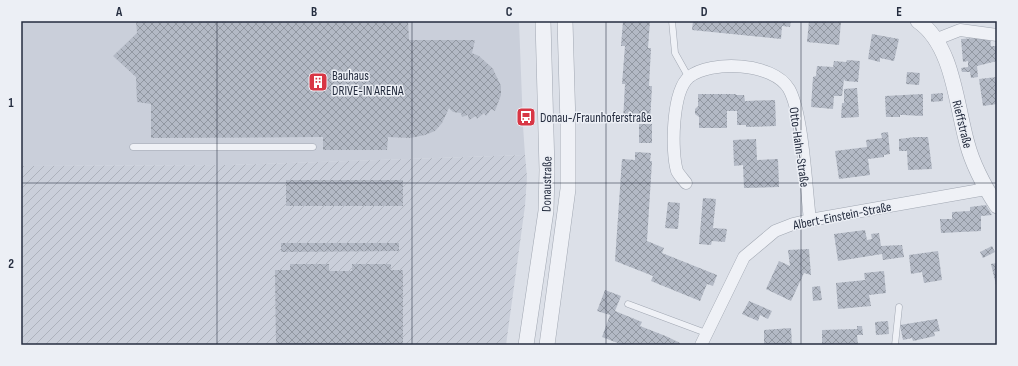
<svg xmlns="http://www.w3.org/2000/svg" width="1018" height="366" viewBox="0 0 1018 366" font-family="'Sofia Sans Condensed',sans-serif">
<defs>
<pattern id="industrial-furrows" width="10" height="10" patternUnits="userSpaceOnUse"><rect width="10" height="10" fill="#cacfda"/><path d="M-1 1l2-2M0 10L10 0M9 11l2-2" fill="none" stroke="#adb2bc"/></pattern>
<pattern id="building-cross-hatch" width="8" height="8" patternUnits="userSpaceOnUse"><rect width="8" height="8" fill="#b3b9c5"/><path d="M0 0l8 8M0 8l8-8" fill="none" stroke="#9197a1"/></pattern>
</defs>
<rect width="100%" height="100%" fill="#dce0e8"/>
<path fill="#cacfda" d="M21,21H519L523,126L525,155L230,165L21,166Z"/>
<path fill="url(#industrial-furrows)" d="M525,155L527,177L525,206L506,345H21V166L230,165Z"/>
<path fill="url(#building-cross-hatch)" d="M136,21H408L409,40H475L472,53L479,56L493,69L501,86V95L495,111L491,109L486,116L484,113L477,119L476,116L469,120L468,115L462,117L461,113L453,112L449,108L442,123L435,131L425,135L410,138L388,137L387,150H323V137L151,138V104L137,102L136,77L113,56L137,33Z
M623,21H650L648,48H651L649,86H652L650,123L623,121L625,84H622L625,46H621Z
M693,21H791L790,27L782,26L781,39L692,30Z
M809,21H841L839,45L807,42Z
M872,34L899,39L894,61L880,58V62L868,59Z
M990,37L991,46H997V61L977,66L978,77L971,78L970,72H962L961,68L968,67V61L963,62L961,39Z
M847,60L860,61L858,82L845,81L844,79L842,96H834L833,109L811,107L813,77L816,76L817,66L833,67L834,61L846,62Z
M907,72L920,73L919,85L906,84Z
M997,77V104L983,106L979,79Z
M857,88L859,117L841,118L842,103H844V89Z
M943,93V101L931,102V94Z
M698,94H736V95H744L745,101L775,100L776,126L746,127V125H737V111H727V128H699V117L695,114V109L698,106Z
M923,94V116L904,115H900V117H886L885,96Z
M639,124H652V143H639Z
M888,132L890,154L884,155V157L868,159L870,175L839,179L835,151L867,147L866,140L882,138L881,133Z
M915,137H928L932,169L908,170L907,151H899V139Z
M756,139L757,160L778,159L779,187L744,188L743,165L734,166L733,140Z
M635,152L651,153L650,161H652L647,241L664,248L662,253L717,275L713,286L707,284L700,301L651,281L653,276L615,261L622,159L635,160Z
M286,180H403V206H286Z
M703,198L716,199L713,228L727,229L725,242L712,241L711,245L699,244Z
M668,202L680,203L678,229L665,228Z
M986,205L992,215L981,216V231L941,233L940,219H952V212L970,211V207Z
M865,230L867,240L872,239L871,234L879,233L881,246L902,245L904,257L883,260L882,254L838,261L834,234Z
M281,243H399V251L281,252Z
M992,246L995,252L983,258L980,252Z
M809,249L811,275L804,273L791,301L766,289L779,261L790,266L788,250Z
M938,251L942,280L924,283L922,272L911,274L909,255Z
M997,263V285H996L991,264Z
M290,264H329V271H352V264H391V270H403V345H276L275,270H290Z
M884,271L886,293L869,295L871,306L838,309L836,283L865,280L864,273Z
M820,286L822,300L813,301L812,287Z
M605,290L621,296L615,311L642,322L640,326L668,337L680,343L679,345H623L602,337L610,315L597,311Z
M749,301L772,311L768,319L760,315L758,321L742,314Z
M937,319L940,331L934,332L935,336L913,341L912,338L903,340L900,325Z
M888,321L889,334L876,335L875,322Z
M857,326H862L863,335H857L858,345H822V330L857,329Z
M791,328L792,345H764V330Z"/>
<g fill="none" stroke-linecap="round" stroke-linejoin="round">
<g stroke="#a1a7b2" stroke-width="7">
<path id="service" d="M672,21L675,53L689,78
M133,147H313
M628,304L706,333
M895,345L899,307"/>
</g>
<g stroke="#a1a7b2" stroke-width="13">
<path id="minor" d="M937,39L960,30L997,35
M686,183C683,179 679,175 677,171C671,151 672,91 689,77C711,60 773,62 789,89C803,114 806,188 810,220
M701,345L744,257L775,231L793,224L810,220L986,189"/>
</g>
<g stroke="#a1a7b2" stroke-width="16">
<path id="tertiary" d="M918,21C953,45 956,104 967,143C973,166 984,186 997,206
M526,345L546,211L547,170L543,21
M547,345L568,189V125L565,21"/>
</g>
<use href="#service" stroke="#eff1f6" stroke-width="6"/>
<use href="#minor" stroke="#eff1f6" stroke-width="12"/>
<use href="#tertiary" stroke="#eff1f6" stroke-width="15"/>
</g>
<path fill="none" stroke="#252d3f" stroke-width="1" stroke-opacity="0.55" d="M217,21V345M412,21V345M606,21V345M801,21V345M21,183H997"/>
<defs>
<g id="building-square" transform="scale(1)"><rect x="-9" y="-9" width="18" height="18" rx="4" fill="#d83645" stroke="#eceff5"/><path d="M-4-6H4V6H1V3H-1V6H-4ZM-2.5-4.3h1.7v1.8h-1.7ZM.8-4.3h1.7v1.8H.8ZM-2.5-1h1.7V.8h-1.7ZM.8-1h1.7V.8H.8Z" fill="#fff"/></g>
<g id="bus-square" transform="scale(1)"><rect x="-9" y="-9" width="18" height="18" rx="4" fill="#d83645" stroke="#eceff5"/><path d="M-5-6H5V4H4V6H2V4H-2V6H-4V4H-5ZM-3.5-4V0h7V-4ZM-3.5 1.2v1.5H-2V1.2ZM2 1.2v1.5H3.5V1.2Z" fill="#fff"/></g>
</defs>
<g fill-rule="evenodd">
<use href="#building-square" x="318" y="82"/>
<use href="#bus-square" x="526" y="117"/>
</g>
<g text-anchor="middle" stroke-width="3" stroke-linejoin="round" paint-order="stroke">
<g font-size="13" fill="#252d3f" stroke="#eceff5" text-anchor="start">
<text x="332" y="80">Bauhaus<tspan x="332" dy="15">DRIVE-IN ARENA</tspan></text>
<text x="540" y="122">Donau-/Fraunhoferstraße</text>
</g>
<g font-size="13" fill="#252d3f" stroke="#eceff5">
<text transform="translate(963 124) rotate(76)" y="5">Rieffstraße</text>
<text transform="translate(800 147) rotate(82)" y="5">Otto-Hahn-Straße</text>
<text transform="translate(546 184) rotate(-89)" y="5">Donaustraße</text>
<text transform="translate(842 215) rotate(-11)" y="5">Albert-Einstein-Straße</text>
</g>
</g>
<rect width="1018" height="366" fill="none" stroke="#eceff5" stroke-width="44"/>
<rect x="22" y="22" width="974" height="322" fill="none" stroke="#252d3f" stroke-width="1.5"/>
<g font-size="13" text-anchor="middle" font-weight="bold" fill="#252d3f">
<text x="119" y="16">A</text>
<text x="314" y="16">B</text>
<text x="509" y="16">C</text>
<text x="704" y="16">D</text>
<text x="899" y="16">E</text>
<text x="11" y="107">1</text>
<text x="11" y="268">2</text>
</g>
</svg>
